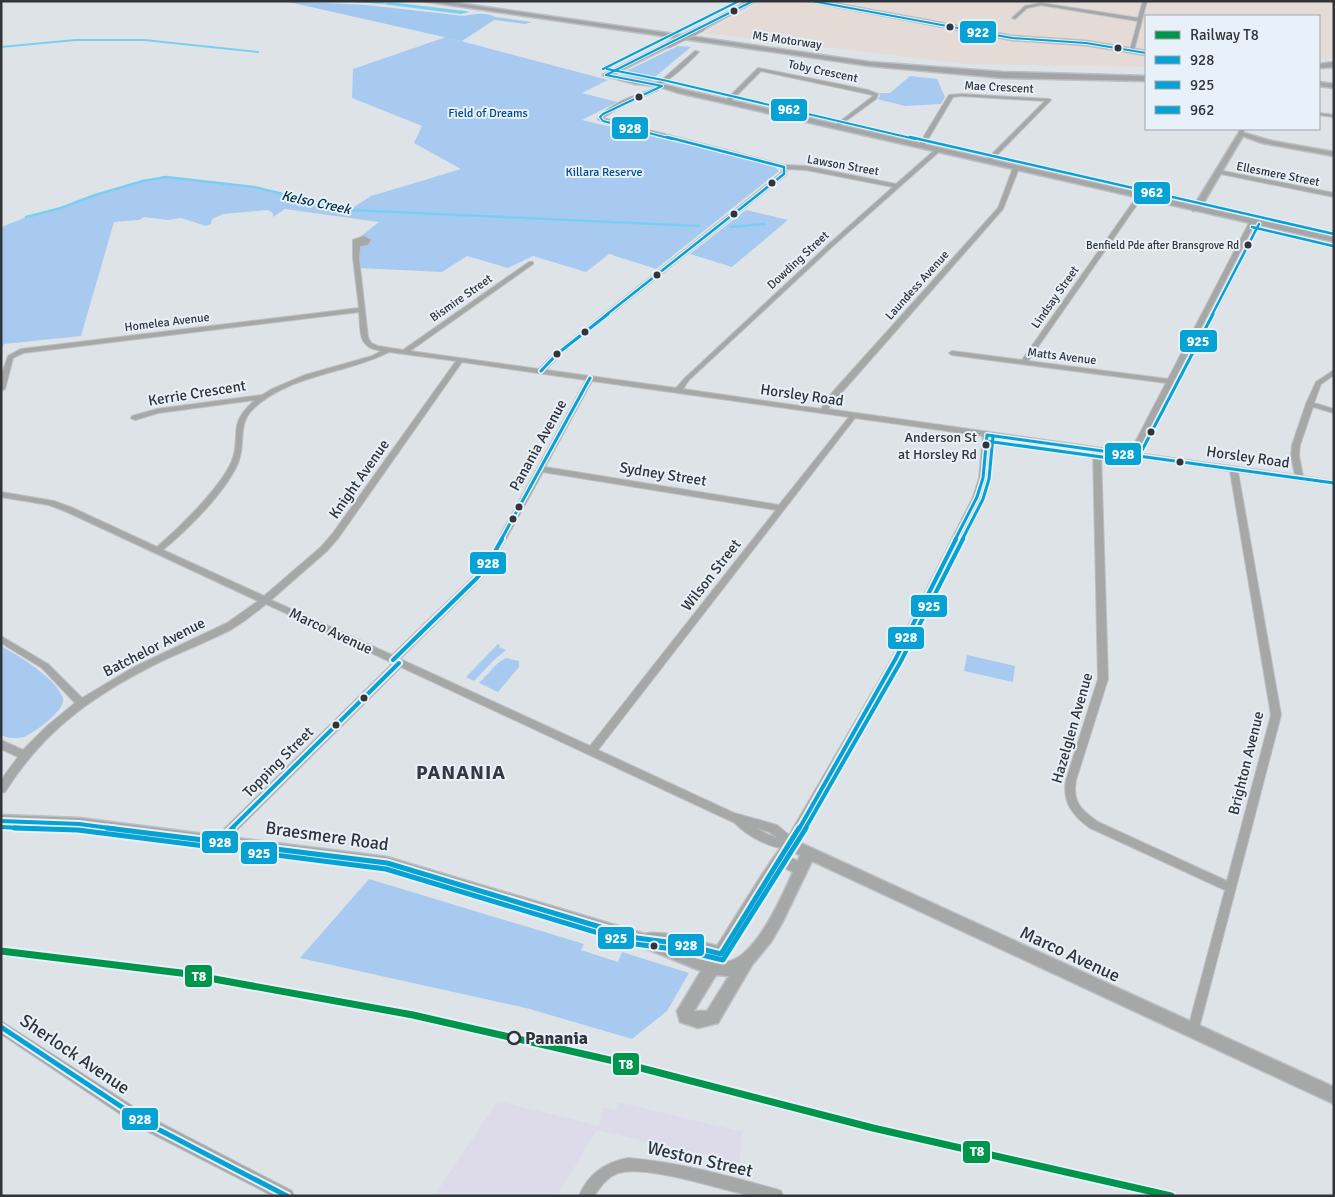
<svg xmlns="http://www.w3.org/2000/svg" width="1335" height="1197" viewBox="0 0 1335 1197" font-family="Signika,sans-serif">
<rect width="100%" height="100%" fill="#dee3e8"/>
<path fill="#dddbe9" d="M498,1101L599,1126L602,1107L616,1110L618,1102L743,1132L739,1163L597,1130L557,1196H434Z"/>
<path fill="#e4dad6" d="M762,1H1334V58L1319,59V16H1146V67L968,64L704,33Z"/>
<path fill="#a8caf0" d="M446,37L608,80L582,93L617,102L582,120L768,164L775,167L779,171L656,269L609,254L586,272L533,256L508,268L467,256L442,272L359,268L360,237L379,222L285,209L273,217V213L268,210L223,214L212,219L211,224L206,226L181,218L168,220L144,217L139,220L114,222L81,336L4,344L1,350V227L4,226L29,216L61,208L95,195L143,181L166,177L254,187L349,210L371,196L461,169L414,143L422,126L352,98L353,69Z
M678,46L691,47L650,81L620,74Z
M910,76L937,79L945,97L941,104L905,106L877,99L880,96L879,93H890Z
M746,210L788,220L732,267L690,254Z
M498,644L500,645L499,647L506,650L494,660L474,681L466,677Z
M1,646C19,656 56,678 63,698C67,709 34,733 24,737C16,739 9,739 1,735Z
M967,655L1015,666L1013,682L964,671Z
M506,658L519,661V667L498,692L479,683L498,663Z
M369,879L584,944L581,950L618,962L622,952L689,973L667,1011L632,1039L530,1009L300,958Z"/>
<path fill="#a2c8f0" d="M284,1L366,5L464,16C475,14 486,12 495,17L532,22L525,24L494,20L462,41Z"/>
<path fill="#7ccef0" d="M390,2L465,11L470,12L461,14L382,4Z"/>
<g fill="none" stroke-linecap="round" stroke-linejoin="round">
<path stroke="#7ccef0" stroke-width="2" d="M353,1L383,3
M1,47L75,40H144L258,52"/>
<path stroke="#7ccef0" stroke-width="2.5" d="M26,217L61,208L95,195L143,181L166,177L254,187L349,210L699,226
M730,227L765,224"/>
<g stroke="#bcc0c4" stroke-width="2">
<path id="minor" d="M1143,1H1147L1134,50L1132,51L1130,50L1138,21L1041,5L1027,8L1015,19L1012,18L1025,6L1041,3L1138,18Z
M695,51L699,52C690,61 668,84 656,85V83L663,79Z
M758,68L868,90L878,94L876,99L836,128H834V126L872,97L873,95L761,71L729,103H725V101Z
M656,88H658V90L619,107L603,118L784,165L806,166L896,184L936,149L941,150L834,245L689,380L683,389L821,409L830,395L998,208L1013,168L1016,166L1019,168L1003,209L836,399L828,409L1130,452L1166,383L952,355L949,353L952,351L1022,360L1138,195L1140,194L1143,196L1028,361L1168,379L1250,221L1253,219L1256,221L1137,453L1295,475L1291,456L1292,445L1306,404L1316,382L1334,370V375L1321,384L1314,403L1334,409V413L1313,407L1300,445L1299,456L1303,476L1334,481V485L1238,472L1281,715L1197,1036L1193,1038L1189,1036L1187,1032L1225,890L1090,828C1073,816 1062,802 1066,780L1098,679L1093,451L991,437L987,478L981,497L901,658L794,847C776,853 747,836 735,823L401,667L224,843L220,845L216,843L215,840L216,837L393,663L266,604C255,613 244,622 232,629C211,640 188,649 166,659C98,692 46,727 5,792L1,793V780L18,757L1,749V740L23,750L47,726L75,703L42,668L1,643V636L48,664L82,698L134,667L227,623L258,601L67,512L49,505L1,497V492L54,501L73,508L157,547C179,528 219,489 231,463C243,435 225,426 255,400L158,413L135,420L131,418L132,416L157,409L262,395L272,389L305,375L372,356L381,351C357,347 361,332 359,312L23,353L13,358L5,389L1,391V376L8,356L21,349L359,308L353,258V240L364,236L371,240L367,245L360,246L359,258L368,337L371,343L378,346L403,350L529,262H533V264L410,351L539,369L555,353L781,173L782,168L606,123L598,119C610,102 637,95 656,88ZM787,169L806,170L893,187L830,243L685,378L676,388L546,370L559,355L786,175ZM389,352L456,361L333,533L321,547L264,596L163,550C188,529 225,493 238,463C246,445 237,424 253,409C290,374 346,374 389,352ZM462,362L586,380L485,563L474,576L392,655L271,600L327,551L339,537ZM592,381L849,417L779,505L545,467ZM855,418L983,436L979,478L973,497L892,658L789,835L777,825L734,813L598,750ZM1101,452L1230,471L1271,715L1227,881L1098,822C1081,810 1072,802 1076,780L1108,679ZM543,472L776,510L590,746L400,659L480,580L491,566ZM757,828L769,832L778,838L767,834Z
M961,94L1049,99L1051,100L990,162L985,161L1045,101L961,96L953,97L924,146L919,147L918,146L949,95Z
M1319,113L1334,115V117L1319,115Z
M1240,129H1244L1243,135L1238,134Z
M1218,170L1334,193V197L1216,173L1215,172Z
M1,1021L151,1118L292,1191L294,1196H273L141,1128L1,1034Z
M628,1158C679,1162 728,1176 776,1189L781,1191L783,1196C772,1196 759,1197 748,1195C718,1189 642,1163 616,1174C606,1178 600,1188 594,1196H579C588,1174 606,1162 628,1158Z"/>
</g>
<g stroke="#bcc0c4" stroke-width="3">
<path id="tertiary" d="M1241,132L1272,141L1334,152V156L1262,143L1243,136L1200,209L1193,211L1192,209L1238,134Z
M1,815L79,818L387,857L645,934C659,929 701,942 717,946C728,930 780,842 790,838L1334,1087V1104L812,861L782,923L771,942L752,965L718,1023L698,1028L680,1022L677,1011L701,971L635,944L387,869L79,830L1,827ZM793,852L800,855L798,861L789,857ZM783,867L793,872C782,896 754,962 724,962ZM684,951L710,958L709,960ZM716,975L729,976L707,1011H694Z"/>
</g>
<g stroke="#bcc0c4" stroke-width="3">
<path id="secondary" d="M748,1H756L704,29L699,28Z
M808,1H822L1012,36L1086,41L1146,51V55L1086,45L1012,40Z
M668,43L670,46L612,75C635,80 658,82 681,89L1334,237V242L679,93L657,86L635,84L603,75Z
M1319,82L1334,84V88L1319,86Z"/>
</g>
<g stroke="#bcc0c4" stroke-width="3">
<path id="motorway" d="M422,1H443L870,62L1003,72L1146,76V81L1003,78L870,66Z
M1334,62V67L1319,68V64Z"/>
</g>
<use href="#minor" fill="#a6a7a7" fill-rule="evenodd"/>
<use href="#tertiary" fill="#a6a7a7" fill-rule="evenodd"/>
<use href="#secondary" fill="#a5a6a7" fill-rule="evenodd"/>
<use href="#motorway" fill="#a2a4a7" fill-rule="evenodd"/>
<g stroke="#bcc0c4" stroke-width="8" stroke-linecap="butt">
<path id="secondary-bridge" d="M668,45L702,28"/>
</g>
<use href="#secondary-bridge" stroke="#a5a6a7" stroke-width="6"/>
<g stroke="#e8f0fa" stroke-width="4">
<path id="bus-1-far4" d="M606,75L662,86L603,114L600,117L603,121L672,139
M606,75L753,1"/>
</g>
<g stroke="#e8f0fa" stroke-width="5">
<path id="bus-1-far3" d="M667,137L784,167
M606,315L784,174V167"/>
</g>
<g stroke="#e8f0fa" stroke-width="6">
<path id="bus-1-far2" d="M541,371L557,354L608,314
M987,435L1334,483
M501,540L590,378
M955,540L977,497L983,478L987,435"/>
</g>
<g stroke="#e8f0fa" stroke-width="8">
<path id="bus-1-far1" d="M393,660L477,578L488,564L502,539
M1,821L79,824L117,829
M231,829L399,663
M799,829L896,658L956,539"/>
</g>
<g stroke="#e8f0fa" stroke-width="9">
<path id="bus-1" d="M107,828L387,863L637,938L682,944L721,954L799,828
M220,840L233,828
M1,1027L146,1123L287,1196"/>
</g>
<g stroke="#e8f0fa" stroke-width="5">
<path id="bus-2-far3" d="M1252,227L1333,246
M1212,315L1259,224"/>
</g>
<g stroke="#e8f0fa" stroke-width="6">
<path id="bus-2-far2" d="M986,441L1131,461
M1138,458L1213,314
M962,540L983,499L989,479L993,436"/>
</g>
<g stroke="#e8f0fa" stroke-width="8">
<path id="bus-2-far1" d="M1,827L46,829
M805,829L901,661L963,539"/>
</g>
<g stroke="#e8f0fa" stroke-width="9">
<path id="bus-2" d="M14,828L78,830L386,869L635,944L681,950L723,960L806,828"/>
</g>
<g stroke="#e8f0fa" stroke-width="4">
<path id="bus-3-far1" d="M603,69L739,1
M607,69L663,80L915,139"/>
</g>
<g stroke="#e8f0fa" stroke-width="5">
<path id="bus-3" d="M910,137L1334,234"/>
</g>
<g stroke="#e8f0fa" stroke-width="4">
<path id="bus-4" d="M812,1L1012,38L1086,43L1146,53"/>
</g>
<use href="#bus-1-far4" stroke="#07a2d4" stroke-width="2"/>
<use href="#bus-1-far3" stroke="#07a2d4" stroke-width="2.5"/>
<use href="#bus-1-far2" stroke="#07a2d4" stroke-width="3"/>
<use href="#bus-1-far1" stroke="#07a2d4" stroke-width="4"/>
<use href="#bus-1" stroke="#07a2d4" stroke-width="5"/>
<use href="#bus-2-far3" stroke="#07a2d4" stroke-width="2.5"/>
<use href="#bus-2-far2" stroke="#07a2d4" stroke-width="3"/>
<use href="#bus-2-far1" stroke="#07a2d4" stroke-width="4"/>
<use href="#bus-2" stroke="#07a2d4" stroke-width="5"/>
<use href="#bus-3-far1" stroke="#07a2d4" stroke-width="2"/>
<use href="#bus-3" stroke="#07a2d4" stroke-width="2.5"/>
<use href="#bus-4" stroke="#07a2d4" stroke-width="2"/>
<g stroke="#e8f0fa" stroke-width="11">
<path id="rail-1" d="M1,951L181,973L413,1015L614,1061L873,1128L1171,1196"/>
</g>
<use href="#rail-1" stroke="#00954c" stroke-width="7"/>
</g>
<g fill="#313438" stroke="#e8f0fa" stroke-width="2">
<circle cx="734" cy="11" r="4.5"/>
<circle cx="950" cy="27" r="4.5"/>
<circle cx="1118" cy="48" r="4.5"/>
<circle cx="639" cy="97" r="4.5"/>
<circle cx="772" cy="183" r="4.5"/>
<circle cx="734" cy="214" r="4.5"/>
<circle cx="1248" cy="245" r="4.5"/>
<circle cx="657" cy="275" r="4.5"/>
<circle cx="585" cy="332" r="4.5"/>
<circle cx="557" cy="354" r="4.5"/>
<circle cx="1151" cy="432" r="4.5"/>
<circle cx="986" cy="445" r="4.5"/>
<circle cx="1180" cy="462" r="4.5"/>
<circle cx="519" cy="507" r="4.5"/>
<circle cx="513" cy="519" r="4.5"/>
<circle cx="364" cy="698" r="4.5"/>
<circle cx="336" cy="725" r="4.5"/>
<circle cx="654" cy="946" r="4.5"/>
</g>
<circle fill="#e8f0fa" stroke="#313438" stroke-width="2.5" cx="514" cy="1038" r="6"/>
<g text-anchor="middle" stroke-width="4" stroke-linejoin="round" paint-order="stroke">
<g font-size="11" fill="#313438" stroke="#e8f0fa" text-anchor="end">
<text x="1239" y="249">Benfield Pde after Bransgrove Rd</text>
</g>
<g font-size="12" fill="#313438" stroke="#e8f0fa">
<text transform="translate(787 40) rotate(8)" y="4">M5 Motorway</text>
<text transform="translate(823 71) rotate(12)" y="4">Toby Crescent</text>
<text transform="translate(999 87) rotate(3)" y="4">Mae Crescent</text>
<text transform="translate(843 165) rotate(10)" y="4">Lawson Street</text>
<text transform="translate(1278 174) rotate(11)" y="4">Ellesmere Street</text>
<text transform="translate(798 260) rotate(-43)" y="4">Dowding Street</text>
<text transform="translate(917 285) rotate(-48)" y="4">Laundess Avenue</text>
<text transform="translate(1055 297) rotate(-55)" y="4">Lindsay Street</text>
<text transform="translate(461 298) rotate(-35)" y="4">Bismire Street</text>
<text transform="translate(167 322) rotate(-7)" y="4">Homelea Avenue</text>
<text transform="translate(1062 356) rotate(7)" y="4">Matts Avenue</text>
</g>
<g font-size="12" fill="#004c8a" stroke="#e8f0fa">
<text x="488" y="117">Field of Dreams</text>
<text x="604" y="176">Killara Reserve</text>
</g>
<g font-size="14" font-style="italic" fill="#003345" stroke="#e8f0fa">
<text transform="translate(316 202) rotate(12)" y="5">Kelso Creek</text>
</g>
<g font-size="14" fill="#313438" stroke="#e8f0fa" text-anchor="end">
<text x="977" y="442">Anderson St<tspan x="977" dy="17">at Horsley Rd</tspan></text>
</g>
<g font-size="15" fill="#313438" stroke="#e8f0fa">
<text transform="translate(197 393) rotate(-9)" y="5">Kerrie Crescent</text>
<text transform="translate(802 395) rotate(8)" y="5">Horsley Road</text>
<text transform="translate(538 445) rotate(-61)" y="5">Panania Avenue</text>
<text transform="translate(1248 457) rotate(8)" y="5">Horsley Road</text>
<text transform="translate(663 474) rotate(9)" y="5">Sydney Street</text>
<text transform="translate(359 479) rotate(-55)" y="5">Knight Avenue</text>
<text transform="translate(711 575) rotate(-52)" y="5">Wilson Street</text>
<text transform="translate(331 631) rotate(25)" y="5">Marco Avenue</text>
<text transform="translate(154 647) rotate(-27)" y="5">Batchelor Avenue</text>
<text transform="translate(1072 728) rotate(-74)" y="5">Hazelglen Avenue</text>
<text transform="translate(278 762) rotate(-45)" y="5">Topping Street</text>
<text transform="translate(1246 763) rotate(-76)" y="5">Brighton Avenue</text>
</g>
<g font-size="18" fill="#313438" stroke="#e8f0fa">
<text transform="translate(327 836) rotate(8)" y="6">Braesmere Road</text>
<text transform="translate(1070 954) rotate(25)" y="6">Marco Avenue</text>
<text transform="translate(75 1054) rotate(34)" y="6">Sherlock Avenue</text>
<text transform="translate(700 1159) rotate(13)" y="6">Weston Street</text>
</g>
<g font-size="18" font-weight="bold" fill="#313438" stroke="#e8f0fa" text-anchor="start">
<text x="525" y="1044">Panania</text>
</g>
<g font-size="20" font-weight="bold" letter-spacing="1" fill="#333941" stroke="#e8f0fa">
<text x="461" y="779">PANANIA</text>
</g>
</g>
<g stroke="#e8f0fa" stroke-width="2">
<rect x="959" y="20" width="38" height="24" rx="5" fill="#07a2d4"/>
<rect x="770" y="98" width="38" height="24" rx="5" fill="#07a2d4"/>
<rect x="611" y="116" width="38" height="24" rx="5" fill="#07a2d4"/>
<rect x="1133" y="181" width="38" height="24" rx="5" fill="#07a2d4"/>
<rect x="1179" y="329" width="39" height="24" rx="5" fill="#07a2d4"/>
<rect x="1104" y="442" width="38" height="24" rx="5" fill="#07a2d4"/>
<rect x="469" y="551" width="38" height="24" rx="5" fill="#07a2d4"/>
<rect x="910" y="594" width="38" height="24" rx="5" fill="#07a2d4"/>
<rect x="887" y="626" width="38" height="24" rx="5" fill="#07a2d4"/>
<rect x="201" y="830" width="38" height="24" rx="5" fill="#07a2d4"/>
<rect x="240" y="841" width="38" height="24" rx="5" fill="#07a2d4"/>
<rect x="597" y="926" width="38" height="24" rx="5" fill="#07a2d4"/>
<rect x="667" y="933" width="38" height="24" rx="5" fill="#07a2d4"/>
<rect x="184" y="964" width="29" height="24" rx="5" fill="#00954c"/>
<rect x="612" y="1052" width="28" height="24" rx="5" fill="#00954c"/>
<rect x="121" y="1107" width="38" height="24" rx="5" fill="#07a2d4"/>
<rect x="962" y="1140" width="29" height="24" rx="5" fill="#00954c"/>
</g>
<g font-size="14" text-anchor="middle" font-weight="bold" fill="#fff">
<text x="978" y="37">922</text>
<text x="789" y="114">962</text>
<text x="630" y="133">928</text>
<text x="1152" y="197">962</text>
<text x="1198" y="346">925</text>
<text x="1123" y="459">928</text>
<text x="488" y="568">928</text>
<text x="929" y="611">925</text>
<text x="906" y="642">928</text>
<text x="220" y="847">928</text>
<text x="259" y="858">925</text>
<text x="616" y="943">925</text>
<text x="686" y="950">928</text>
<text x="199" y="981">T8</text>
<text x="626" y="1069">T8</text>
<text x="140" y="1124">928</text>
<text x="977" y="1156">T8</text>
</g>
<rect width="1335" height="1197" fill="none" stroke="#313438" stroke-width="5"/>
<rect x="1145" y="15" width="175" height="115" fill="#e8f0fa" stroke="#9fa5ac"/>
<rect x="1155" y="31" width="25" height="8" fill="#00954c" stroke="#9fa5ac"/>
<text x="1190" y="40" font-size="15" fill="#313438">Railway T8</text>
<rect x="1155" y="56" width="25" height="8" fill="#07a2d4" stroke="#9fa5ac"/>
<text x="1190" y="65" font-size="15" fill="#313438">928</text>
<rect x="1155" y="81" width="25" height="8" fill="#07a2d4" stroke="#9fa5ac"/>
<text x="1190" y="90" font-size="15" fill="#313438">925</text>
<rect x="1155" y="106" width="25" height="8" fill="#07a2d4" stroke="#9fa5ac"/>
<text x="1190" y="115" font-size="15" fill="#313438">962</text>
</svg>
